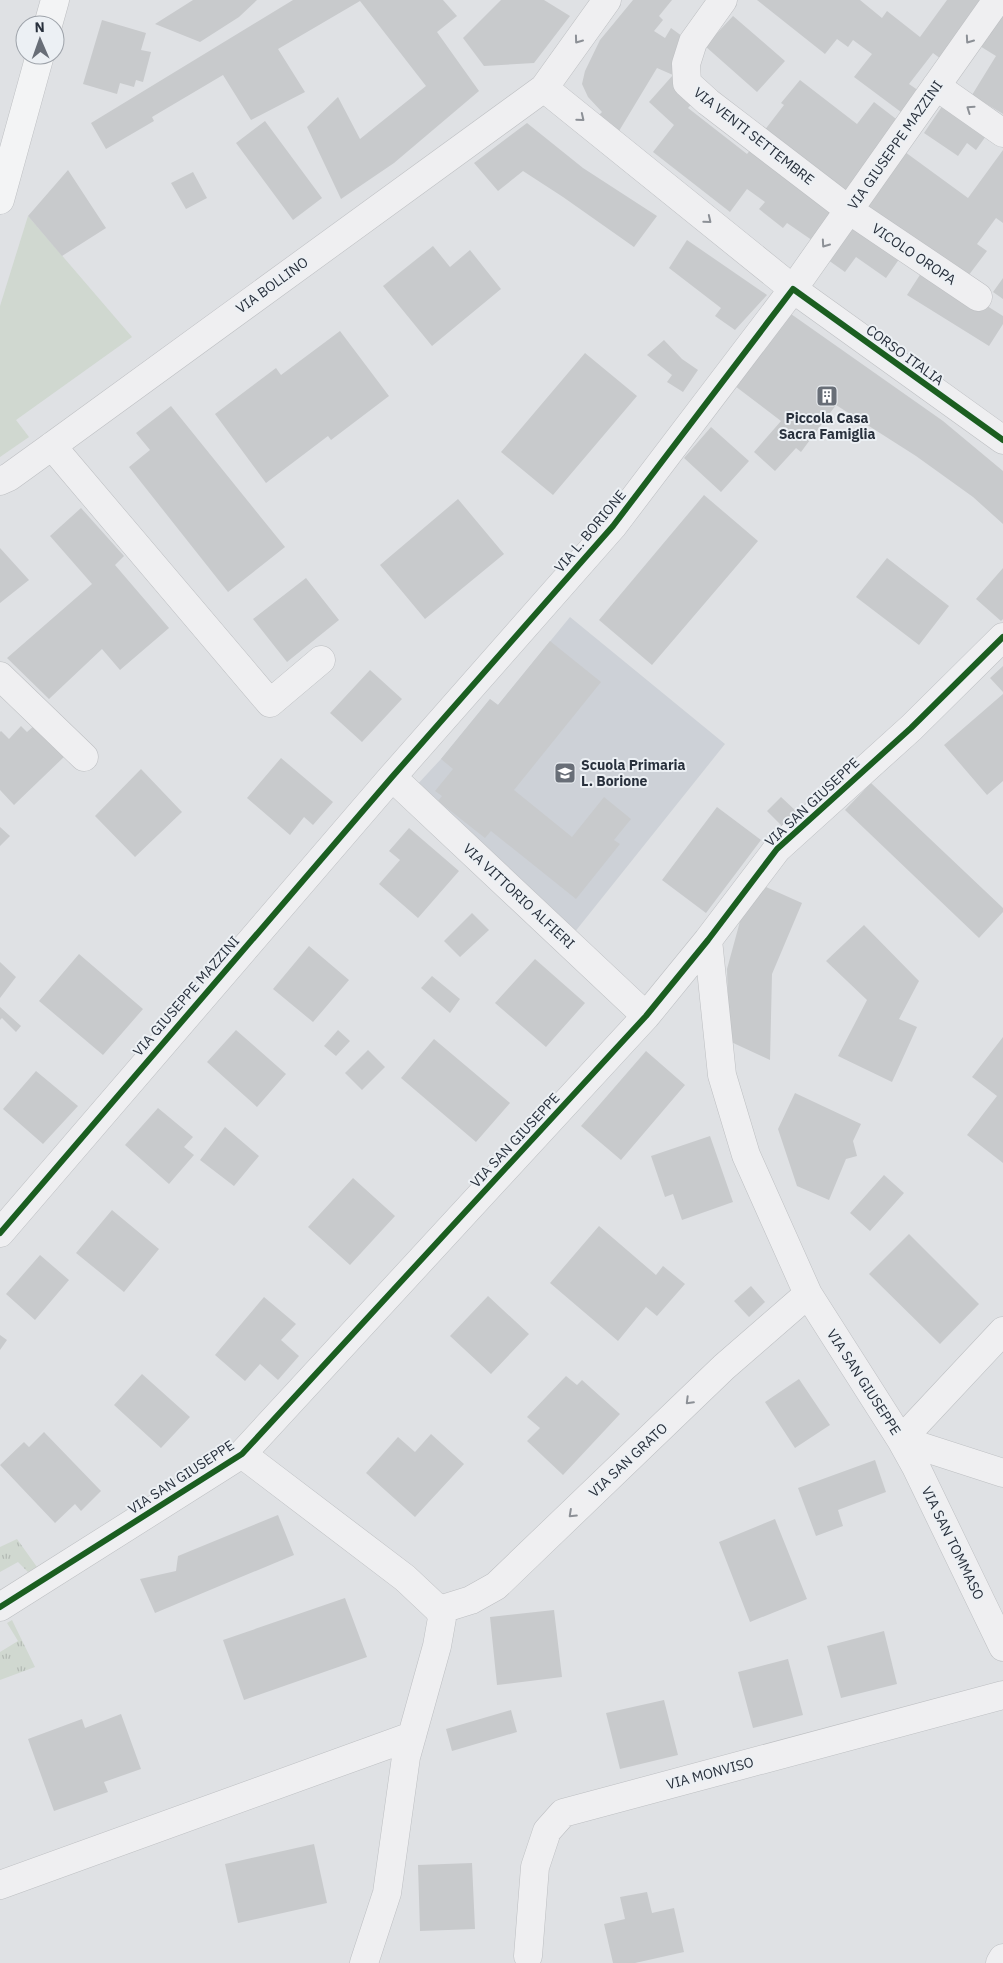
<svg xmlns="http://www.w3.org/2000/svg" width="1003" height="1963" viewBox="0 0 1003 1963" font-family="'IBM Plex Sans',sans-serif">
<defs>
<pattern id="grass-tufts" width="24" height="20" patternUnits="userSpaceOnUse" patternTransform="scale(1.25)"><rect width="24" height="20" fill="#d0d8d0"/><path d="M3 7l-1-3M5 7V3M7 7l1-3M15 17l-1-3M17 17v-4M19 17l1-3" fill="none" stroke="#b3bab4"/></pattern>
</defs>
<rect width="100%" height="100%" fill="#dfe1e4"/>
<path fill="#cdd1d7" d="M570,617L725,744L574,933L415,787L441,759L490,699L498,705Z"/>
<path fill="url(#grass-tufts)" d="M17,1539L37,1567L28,1572L18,1562L0,1572V1547Z
M12,1620L35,1667L0,1680V1652L18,1641L7,1623Z"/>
<path fill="#d0d8d0" d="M28,216L132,337L16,420L29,437L0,457V306Z"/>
<path fill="#c8cacc" d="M193,0H257L239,17L200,42L155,24Z
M293,0H443L457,16L437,32L479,91L394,163L341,199L307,127L338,97L360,139L426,86L360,1L278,49L305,92L251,120L223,75L152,117L154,121L106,149L91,123Z
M501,0H544L570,16L534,63L484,66L463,38Z
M633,0H672L659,16L663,20L654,31L665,38L671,28L690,42L698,97L688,108L747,154L756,143L844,211L819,245L787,223L783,228L759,209L765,202L747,189L730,212L653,152L674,125L649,102L673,75L657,68L619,131L598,116L602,112L588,97L582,84L585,71L600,40Z
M757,0H860L882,18L887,11L920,37L947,0H983L941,59L933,53L909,84L922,93L905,115L854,77L872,54L853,40L848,47L837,39L825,54Z
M1003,0V114L972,95L996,56L975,43Z
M733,16L785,61L757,92L705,46Z
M102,20L146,33L141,50L151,52L143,82L136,80L134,87L120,83L117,94L83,84Z
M800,80L857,124L874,102L904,125L850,196L760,136L784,105L781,103Z
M947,99L991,129L976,150L967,143L958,156L924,133Z
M265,121L322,198L293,220L236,143Z
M527,123L583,168L657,216L634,247L563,197L523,171L498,191L474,163Z
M1003,150V223L996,218L977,244L987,251L962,284L866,205L905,152L968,198Z
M68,170L106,228L62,256L28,216Z
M193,172L207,198L186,209L171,183Z
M849,217L902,255L886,278L856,257L845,272L821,255Z
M687,240L767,295L735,330L715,316L721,308L669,268Z
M433,246L450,267L470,250L501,289L432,346L383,286Z
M925,267L1003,316V324L989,346L907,295Z
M1003,278V299L993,292Z
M791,314L943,421L1003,471V524L973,497L916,456L836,405L801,452L796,448L775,471L754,452L781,421L735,386Z
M340,331L389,396L331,440L328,436L266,483L215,414L276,368L281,375Z
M664,340L682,359L698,370L683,392L667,382L672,375L647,355Z
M585,353L637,396L553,495L501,452Z
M171,406L285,547L228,592L129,467L150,450L136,433Z
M711,427L749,461L721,492L684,458Z
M704,495L758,541L652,665L599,620Z
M458,499L504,554L425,619L380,565Z
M81,508L124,556L115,565L169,628L120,670L102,649L49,699L7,658L92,584L50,536Z
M0,548L29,580L0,603Z
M887,558L949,606L919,645L856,597Z
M1003,568V619L1001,621L976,599Z
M306,578L339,620L287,662L253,619Z
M550,641L601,682L514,790L572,837L604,797L631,819L614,840L620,844L576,899L491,831L485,838L438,801L442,796L435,791L453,769L441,759L490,699L498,705Z
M1003,666V692L990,678Z
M370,670L402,699L362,742L330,713Z
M1003,694V781L987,795L944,745Z
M36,724L66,755L14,805L0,790V732L1,731L9,739L21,726L27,732Z
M281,758L333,802L313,825L304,817L290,835L247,798Z
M141,769L182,812L135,857L95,816Z
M871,783L1003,908V912L979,938L845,810Z
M781,797L796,811L782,826L767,811Z
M717,807L761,840L706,913L662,880Z
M0,827L10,836L0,846Z
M409,828L459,871L418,918L379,884L400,860L389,851Z
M766,887L802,903L772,974L770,1060L729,1041L727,969L742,914Z
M472,913L489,930L460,957L444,941Z
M864,925L919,981L899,1019L917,1027L892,1082L838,1056L867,1000L826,961Z
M309,946L349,980L313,1022L273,989Z
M79,954L143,1009L103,1055L39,1001Z
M535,959L585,1003L546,1047L495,1003Z
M0,962L16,977L0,998Z
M432,976L460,999L450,1013L421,988Z
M0,1007L21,1026L16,1032L2,1018L0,1020Z
M236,1030L286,1074L257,1107L207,1062Z
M338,1030L350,1041L336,1056L324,1046Z
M1003,1037V1163L967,1135L997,1096L972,1077Z
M434,1039L510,1103L476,1142L401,1078Z
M368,1050L385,1067L362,1090L345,1073Z
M646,1051L685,1085L621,1160L581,1126Z
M36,1071L78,1106L43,1144L3,1109Z
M795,1093L861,1124L853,1141L857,1156L846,1159L829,1200L797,1186L778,1129Z
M158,1108L193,1137L184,1147L194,1155L169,1184L125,1145Z
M225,1127L259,1156L234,1186L200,1160Z
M710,1136L733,1202L682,1220L673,1194L665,1197L651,1156Z
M884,1175L904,1193L870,1231L850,1213Z
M353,1178L395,1216L350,1265L308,1227Z
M112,1210L159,1249L124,1292L76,1253Z
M599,1226L656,1275L663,1266L685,1284L657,1316L646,1307L618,1341L550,1283Z
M909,1234L979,1304L940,1344L869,1274Z
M40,1255L69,1280L35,1320L6,1294Z
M751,1286L765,1302L749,1317L734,1301Z
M488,1296L529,1334L491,1374L450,1336Z
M264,1297L296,1324L281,1340L299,1356L278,1380L260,1364L245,1381L215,1355Z
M0,1335L7,1340L0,1350Z
M142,1374L190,1417L161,1448L114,1405Z
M566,1376L577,1385L582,1380L620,1414L563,1475L527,1441L540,1428L527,1417Z
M799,1379L830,1425L795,1448L765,1402Z
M44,1432L101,1491L81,1511L75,1504L55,1523L0,1465L24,1442L29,1447Z
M431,1434L464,1464L415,1517L366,1473L398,1437L415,1452Z
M875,1460L886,1492L838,1510L843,1526L816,1536L798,1488Z
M278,1515L294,1555L155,1613L140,1579L176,1571L178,1556Z
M775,1519L807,1599L750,1622L719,1542Z
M345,1598L367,1657L244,1700L223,1640Z
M554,1610L562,1677L497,1685L490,1617Z
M884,1631L897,1684L841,1698L827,1646Z
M788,1659L803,1715L753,1728L738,1672Z
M664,1700L678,1755L620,1769L606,1713Z
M511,1710L517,1732L452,1751L446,1729Z
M121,1714L141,1769L104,1782L108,1792L54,1811L28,1739L82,1719L85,1728Z
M314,1844L327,1903L238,1923L225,1864Z
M472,1863L475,1929L420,1931L418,1865Z
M647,1892L652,1913L674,1908L684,1952L635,1963H613L604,1924L625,1919L620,1897Z"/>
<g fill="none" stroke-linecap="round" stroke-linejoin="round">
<g stroke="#bdbfc2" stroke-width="29">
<path id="minor" d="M723,0L693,42L686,64L687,83L708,102L849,210L978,297
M936,86L1003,133
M544,88L793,289L1003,440
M52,446L270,703L321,660
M0,481L9,477L52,446L544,88L607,0
M0,676L84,757
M392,777L646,1016
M708,940L722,1075L746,1155L808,1294L901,1440L1003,1473
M0,1233L392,777L613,526L793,289L997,0
M1003,1331L901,1440L916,1467L1003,1647
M242,1454L405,1578L439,1610L442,1618L437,1646L406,1757L387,1893L364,1963
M0,1607L242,1454L646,1016L708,940L777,849L911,728L1003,637
M439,1610L471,1600L496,1586L724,1367L808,1294
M0,1885L412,1736
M528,1956L535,1867L547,1831L563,1813L1003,1695
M1000,1963L1003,1958"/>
</g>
<g stroke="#bcbec1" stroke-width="29">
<path id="major" d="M48,25L55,0
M0,200L40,55"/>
</g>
<use href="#minor" stroke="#efeff1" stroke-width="28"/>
<use href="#major" stroke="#f3f4f5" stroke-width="28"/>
<g stroke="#ecf0f4" stroke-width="9">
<path id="cycleway" d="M0,1233L392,777L613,526L793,289L1003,440
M0,1607L242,1454L646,1016L708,940L777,849L911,728L1003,637"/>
</g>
<use href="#cycleway" stroke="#1b5e20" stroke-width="6"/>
</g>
<defs><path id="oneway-chevron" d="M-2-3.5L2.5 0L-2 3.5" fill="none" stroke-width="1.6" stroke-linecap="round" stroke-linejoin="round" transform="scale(1.25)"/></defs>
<g stroke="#8c9096">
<use href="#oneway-chevron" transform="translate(578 40) rotate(126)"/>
<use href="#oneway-chevron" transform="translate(969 40) rotate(125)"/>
<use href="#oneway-chevron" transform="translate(970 109) rotate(-145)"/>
<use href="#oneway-chevron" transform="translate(581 118) rotate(39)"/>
<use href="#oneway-chevron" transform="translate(708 220) rotate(39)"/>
<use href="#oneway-chevron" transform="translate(825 244) rotate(125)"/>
<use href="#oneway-chevron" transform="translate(689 1401) rotate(135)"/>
<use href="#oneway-chevron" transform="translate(572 1514) rotate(137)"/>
</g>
<defs>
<g id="building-square" transform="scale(1.125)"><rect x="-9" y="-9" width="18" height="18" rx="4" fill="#686e77" stroke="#ecf0f4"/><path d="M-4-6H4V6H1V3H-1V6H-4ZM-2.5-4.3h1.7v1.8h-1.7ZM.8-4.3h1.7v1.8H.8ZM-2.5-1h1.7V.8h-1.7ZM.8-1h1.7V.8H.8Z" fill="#fff"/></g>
<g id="school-square" transform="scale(1.125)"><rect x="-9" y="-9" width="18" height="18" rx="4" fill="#686e77" stroke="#ecf0f4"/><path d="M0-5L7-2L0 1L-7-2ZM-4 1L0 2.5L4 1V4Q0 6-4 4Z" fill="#fff"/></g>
</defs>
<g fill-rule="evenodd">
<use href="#building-square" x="827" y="396"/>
<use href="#school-square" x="565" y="773"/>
</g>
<g text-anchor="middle" stroke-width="4" stroke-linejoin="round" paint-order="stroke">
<g font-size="14" fill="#28303c" stroke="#ecf0f4">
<text transform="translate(754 136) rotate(38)" y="5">VIA VENTI SETTEMBRE</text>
<text transform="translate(895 145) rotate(-55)" y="5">VIA GIUSEPPE MAZZINI</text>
<text transform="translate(914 254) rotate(34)" y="5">VICOLO OROPA</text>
<text transform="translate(272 285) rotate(-36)" y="5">VIA BOLLINO</text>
<text transform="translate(905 355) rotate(36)" y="5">CORSO ITALIA</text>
<text transform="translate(590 531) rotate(-50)" y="5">VIA L. BORIONE</text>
<text transform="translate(812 802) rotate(-43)" y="5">VIA SAN GIUSEPPE</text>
<text transform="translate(519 896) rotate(43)" y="5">VIA VITTORIO ALFIERI</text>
<text transform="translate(186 996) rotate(-49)" y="5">VIA GIUSEPPE MAZZINI</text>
<text transform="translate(515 1140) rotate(-47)" y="5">VIA SAN GIUSEPPE</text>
<text transform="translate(864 1382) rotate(57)" y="5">VIA SAN GIUSEPPE</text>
<text transform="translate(628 1460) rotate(-43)" y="5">VIA SAN GRATO</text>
<text transform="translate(181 1477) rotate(-33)" y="5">VIA SAN GIUSEPPE</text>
<text transform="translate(953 1543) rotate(64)" y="5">VIA SAN TOMMASO</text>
<text transform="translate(710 1773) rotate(-15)" y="5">VIA MONVISO</text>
</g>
<g font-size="14" font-weight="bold" fill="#28303c" stroke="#ecf0f4">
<text x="827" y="423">Piccola Casa<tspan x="827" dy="16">Sacra Famiglia</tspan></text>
<text x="581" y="770" text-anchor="start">Scuola Primaria<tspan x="581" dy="16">L. Borione</tspan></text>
</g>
</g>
<g transform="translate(40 40) rotate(358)"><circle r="24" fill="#ecf0f4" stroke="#9ea3aa"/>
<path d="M0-4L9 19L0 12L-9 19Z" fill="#686e77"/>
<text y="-8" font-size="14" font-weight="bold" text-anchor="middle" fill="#28303c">N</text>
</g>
</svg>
